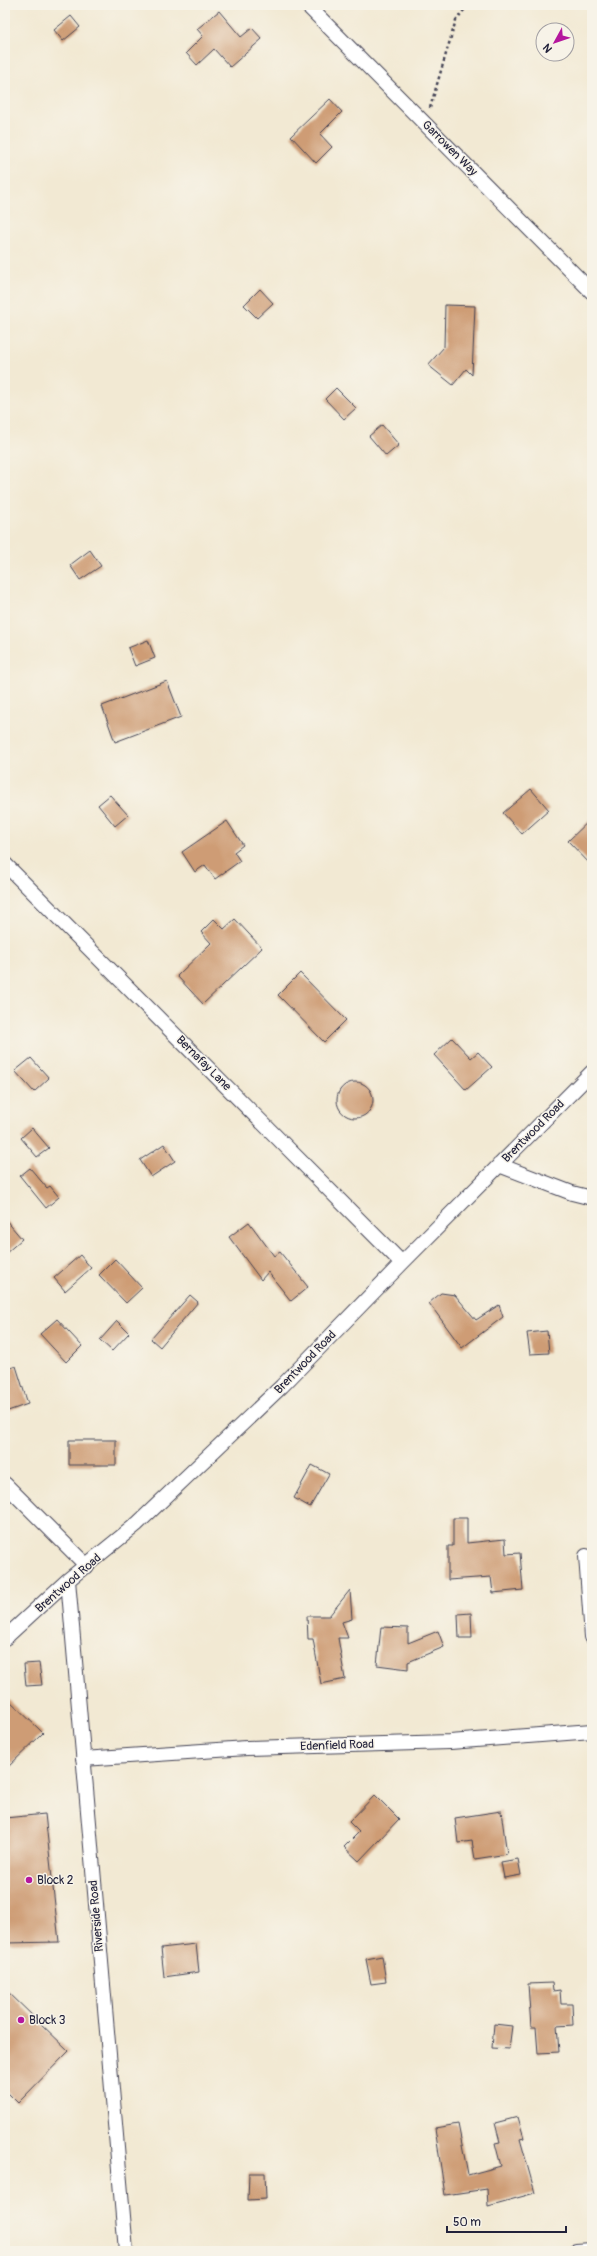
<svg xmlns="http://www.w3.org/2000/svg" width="597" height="2256" viewBox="0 0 597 2256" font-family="Pangolin,sans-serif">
<rect width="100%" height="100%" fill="#f7f3e8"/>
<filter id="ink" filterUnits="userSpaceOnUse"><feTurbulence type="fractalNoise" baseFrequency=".025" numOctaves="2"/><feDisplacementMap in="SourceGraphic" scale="8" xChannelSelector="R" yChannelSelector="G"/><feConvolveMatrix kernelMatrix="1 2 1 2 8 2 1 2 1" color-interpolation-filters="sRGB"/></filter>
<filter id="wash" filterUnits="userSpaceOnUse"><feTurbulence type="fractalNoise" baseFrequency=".012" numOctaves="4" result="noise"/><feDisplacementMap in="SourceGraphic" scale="16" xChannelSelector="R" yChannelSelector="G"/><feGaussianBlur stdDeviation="0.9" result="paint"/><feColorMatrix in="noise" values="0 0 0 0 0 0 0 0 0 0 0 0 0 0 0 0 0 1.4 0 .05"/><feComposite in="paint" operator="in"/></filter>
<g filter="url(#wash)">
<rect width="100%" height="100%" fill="#f2e9d3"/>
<g id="blocks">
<path fill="#ce9c75" d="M219,11L241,37L252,28L262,39L230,67L214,49L197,65L186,53L203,36L197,29Z
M71,16L80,27L63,41L54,30Z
M330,99L342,112L320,134L332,147L316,163L291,136Z
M260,289L273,303L257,318L244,305Z
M445,305L475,306L472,375L466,369L453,385L428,365L444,347Z
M336,388L356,408L344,419L325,399Z
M382,425L399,445L386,456L369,436Z
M90,550L101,566L80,580L70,565Z
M148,640L155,658L135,666L128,648Z
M167,681L181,717L115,742L102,706Z
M531,789L549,810L522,834L503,813Z
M110,795L128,815L115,826L98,805Z
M592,818V866L568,841Z
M227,821L243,845L234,852L240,861L215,879L205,865L195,872L182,852Z
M214,919L224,929L235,919L262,948L203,1004L177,976L211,943L201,932Z
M300,973L346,1020L324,1042L278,995Z
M452,1038L471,1058L478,1052L492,1067L466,1090L434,1055Z
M31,1058L49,1078L34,1092L15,1071Z
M337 1100a18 18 0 1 1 36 0a18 18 0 1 1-36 0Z
M32,1128L49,1148L37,1157L21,1138Z
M164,1144L175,1161L151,1177L140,1160Z
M30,1168L47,1188L50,1186L59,1197L46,1208L20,1176Z
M5,1219L22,1239L5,1254Z
M249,1222L274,1256L280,1252L308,1287L291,1301L268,1272L261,1280L229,1237Z
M80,1255L91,1268L65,1291L54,1278Z
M115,1259L142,1288L126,1303L99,1275Z
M441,1293L455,1295L476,1320L499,1305L503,1317L462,1348L429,1303Z
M190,1295L198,1302L160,1347L151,1339Z
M57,1319L82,1346L66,1362L40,1334Z
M117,1321L129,1333L112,1351L100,1340Z
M547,1331L549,1353L530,1354L527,1333Z
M16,1366L28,1404L5,1412V1370Z
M69,1440H116V1465H69Z
M312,1465L329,1474L310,1507L294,1498Z
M453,1518H467V1543L505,1539L506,1554L520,1553L523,1590L493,1593L491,1577L448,1580V1546H453Z
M350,1590L352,1619L342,1622L348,1638H338L345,1679L321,1684L313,1639H308L307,1616H329Z
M471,1613L472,1638H459L458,1614Z
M381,1627L408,1628V1643L438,1631L444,1647L408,1662V1669L377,1665Z
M39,1663L42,1685L26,1686L24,1664Z
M5,1696L43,1733L5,1770Z
M375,1795L399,1819L359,1861L344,1847L359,1832L349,1822Z
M501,1811L507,1854L475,1859L472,1841L458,1843L455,1818Z
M45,1814L59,1942L5,1943V1818Z
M518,1859L521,1875L504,1878L501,1862Z
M196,1944L199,1972L164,1977L161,1948Z
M382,1956L386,1982L371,1984L366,1959Z
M552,1983L553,1991L560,1990L561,2004H572L573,2025L557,2026L559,2052L538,2053L536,2027H531L528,1984Z
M5,1989L69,2051L18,2103L5,2090Z
M494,2024L512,2026L509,2049L492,2048Z
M518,2117L524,2138L520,2139L535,2193L488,2206L487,2189L445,2195L435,2128L458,2124L468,2175L501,2166L495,2143L500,2142L495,2123Z
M249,2173H265L266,2199L248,2200Z"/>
</g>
</g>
<g filter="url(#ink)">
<use href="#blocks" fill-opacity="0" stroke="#414052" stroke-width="1"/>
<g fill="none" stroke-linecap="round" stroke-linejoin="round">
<g stroke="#414052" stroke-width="16">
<path id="minor" d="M307,5L592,292
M5,864L402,1263
M499,1165L572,1193L592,1198
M5,1484L87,1566
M586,1556L592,1637
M68,1580L126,2251
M5,1638L68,1580L137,1524L282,1386L402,1263L592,1072
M83,1759L247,1748L450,1742L592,1731
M576,2251L592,2250"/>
</g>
<path stroke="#414052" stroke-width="2.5" stroke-dasharray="3 3" stroke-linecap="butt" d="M430,108L456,20L468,5"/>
<use href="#minor" stroke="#fff" stroke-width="14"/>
</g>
</g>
<g fill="#b5179e" stroke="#f7f3e8" stroke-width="1.5">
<circle cx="29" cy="1880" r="4"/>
<circle cx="21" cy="2020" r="4"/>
</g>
<g text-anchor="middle" stroke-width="3" stroke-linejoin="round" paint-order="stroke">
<g font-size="12" fill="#22223b" stroke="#f7f3e8">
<text transform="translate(450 148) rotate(45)" y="4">Garrowen Way</text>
<text transform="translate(204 1063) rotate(45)" y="4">Bernafay Lane</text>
<text transform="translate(533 1131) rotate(-45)" y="4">Brentwood Road</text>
<text transform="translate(305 1362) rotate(-46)" y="4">Brentwood Road</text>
<text transform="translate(68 1583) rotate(-41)" y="4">Brentwood Road</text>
<text transform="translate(337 1745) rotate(-2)" y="4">Edenfield Road</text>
<text transform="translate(96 1916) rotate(-95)" y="4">Riverside Road</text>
</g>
<g font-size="12" fill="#22223b" stroke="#f7f3e8" text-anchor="start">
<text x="37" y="1884">Block 2</text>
<text x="29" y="2024">Block 3</text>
</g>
</g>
<rect width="597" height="2256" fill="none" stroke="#f7f3e8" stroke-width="20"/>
<g transform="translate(555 42) rotate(230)"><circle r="19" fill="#f7f3e8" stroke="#a29fa3"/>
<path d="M0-3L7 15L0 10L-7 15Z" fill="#b5179e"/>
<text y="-6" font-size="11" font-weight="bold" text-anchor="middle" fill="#22223b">N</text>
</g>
<path d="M447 2226v6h119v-6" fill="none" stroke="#22223b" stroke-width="2"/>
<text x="453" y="2226" font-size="12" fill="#22223b" stroke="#f7f3e8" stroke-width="3" paint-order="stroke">50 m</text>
</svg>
